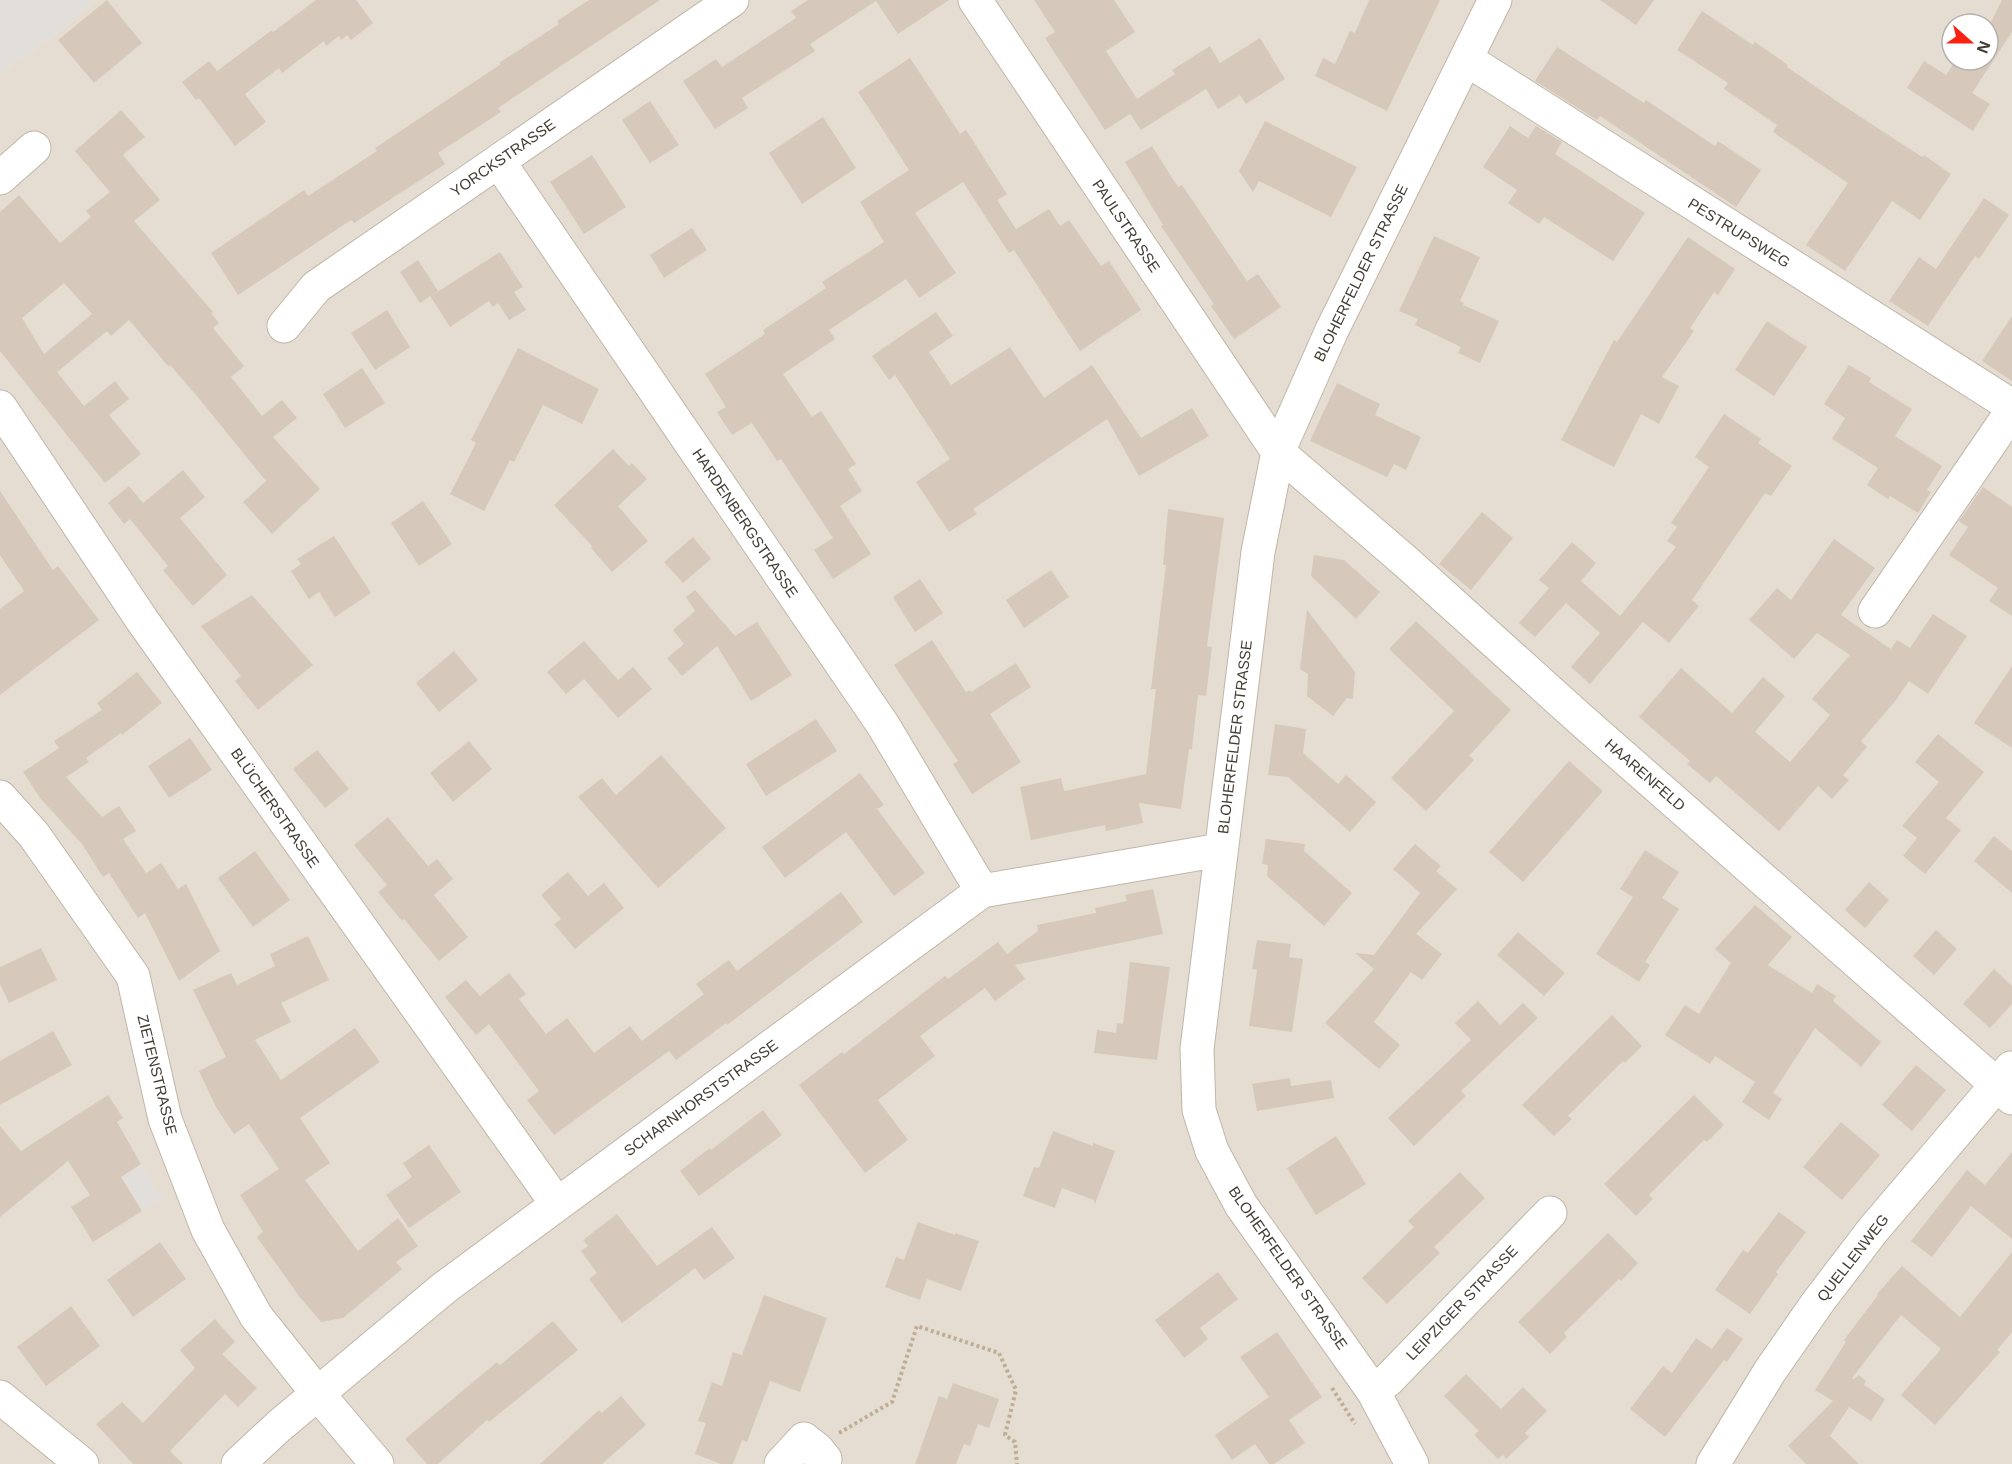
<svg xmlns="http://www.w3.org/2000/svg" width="2012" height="1464" viewBox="0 0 2012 1464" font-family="Arial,sans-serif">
<rect width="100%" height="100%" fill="#f1ece3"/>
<path fill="#e5ddd1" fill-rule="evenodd" d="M97,0H2012V1464H0V73L47,42ZM1952,24H1988V60H1952Z"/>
<path fill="#e2dfdb" d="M0,0H97L47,42L0,73Z
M141,1164L163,1198L142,1211L121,1177Z"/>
<path fill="#d6c9bb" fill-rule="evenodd" d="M107,0L142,43L94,83L58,40Z
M316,0H356L373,23L351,40L347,35L341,40L339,36L326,46L324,41L282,73L279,68L245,94L266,122L235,146L199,98L196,100L182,82L209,61L217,71L272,30L273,32Z
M589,0H660L498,108L501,112L438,153L445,164L354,223L351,220L238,295L211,253L304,190L308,196L377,151L375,148L501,64L499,63L559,24L557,21Z
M808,0H949L898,34L876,1L810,44L815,51L742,98L748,108L715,129L683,81L716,59L722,67L796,18L791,11Z
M1034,0H1114L1135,32L1106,51L1137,99L1175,74L1172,70L1210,46L1220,63L1260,38L1285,79L1246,104L1240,95L1218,109L1206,89L1141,130L1130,114L1105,130L1045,38L1055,32Z
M1369,0H1440L1387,111L1315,76L1323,58L1335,64L1350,31L1355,33Z
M1600,0H1654L1636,25Z
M2002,0H2012V32L1972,93L1990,104L1973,131L1907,88L1924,61L1946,75L1956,60H1988V28Z
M1702,11L1753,45L1755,42L1788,65L1787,67L1841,104L1922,157L1924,155L1951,174L1920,220L1892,201L1845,271L1806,245L1848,183L1773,132L1777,125L1724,89L1728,83L1677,50Z
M1557,47L1644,103L1646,100L1715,146L1718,141L1761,170L1736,207L1600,116L1597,120L1535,81Z
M910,58L960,134L966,130L1007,194L997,200L1016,229L1049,209L1060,226L1069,220L1101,266L1109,261L1141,310L1080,351L1014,250L1009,253L963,182L915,213L956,273L919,298L906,279L829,330L835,339L783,374L812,417L821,411L856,464L848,469L862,491L840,506L871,554L833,579L814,550L833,538L781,459L777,461L752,423L732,435L717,412L726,407L705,374L765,334L763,330L826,288L822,282L884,242L860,202L909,170L858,92Z
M650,101L679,145L650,163L622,120Z
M121,110L145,137L123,155L160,200L134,221L213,312L211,313L219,323L213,328L244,366L231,377L262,416L282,400L297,418L273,437L320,489L272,534L243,502L266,481L201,401L170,365L168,366L129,320L111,336L107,331L57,372L84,406L115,381L129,399L109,415L141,454L105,483L0,351V212L19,195L60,243L91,217L86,211L110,192L75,151ZM64,283L92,314L44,354L22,318Z
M823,117L856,168L802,204L769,153Z
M1265,121L1357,167L1331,217L1259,181L1253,192L1239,171Z
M1510,126L1528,138L1536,126L1562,142L1555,154L1645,213L1613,261L1544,217L1539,224L1508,203L1517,190L1483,167Z
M1152,146L1178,187L1182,185L1247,281L1258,274L1281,307L1234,339L1211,306L1214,304L1161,226L1163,225L1125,162Z
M592,155L626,207L584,234L550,182Z
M1984,198L2009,215L1979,259L1975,256L1928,326L1889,301L1919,257L1936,269Z
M692,228L707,250L664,278L650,255Z
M1434,236L1480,257L1460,301L1464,303L1463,305L1499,321L1480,363L1458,353L1461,347L1415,325L1418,319L1399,311Z
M1688,237L1735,269L1718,295L1714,292L1690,328L1694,331L1662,377L1679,386L1659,424L1641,414L1614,467L1561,440L1614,340L1617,342Z
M500,252L523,287L514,292L526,310L509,320L498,303L493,307L489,301L450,327L430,296L420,303L400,272L418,260L438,291L431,296Z
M387,310L410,347L375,370L351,333Z
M936,312L953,336L929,352L951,385L1010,347L1044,398L1092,365L1141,438L1192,408L1209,436L1139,476L1107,419L973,509L977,514L949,532L916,482L950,459L895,375L889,380L872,356Z
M2012,316V381L1982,361Z
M1767,321L1807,347L1774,396L1735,370Z
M518,348L599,389L582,424L543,405L514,462L510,460L484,511L450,494L476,443L471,440Z
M1849,365L1871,378L1869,382L1912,409L1895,436L1942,466L1927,490L1931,492L1918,513L1890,496L1888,499L1867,485L1878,468L1832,439L1845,418L1824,404Z
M362,368L385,403L345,428L323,394Z
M1337,383L1380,404L1375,415L1421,437L1406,470L1394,464L1387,477L1310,441Z
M1724,414L1761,439L1758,443L1792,466L1771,496L1765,493L1692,600L1699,606L1669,643L1643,622L1590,684L1571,667L1600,633L1566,603L1535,637L1519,623L1549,588L1539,580L1572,542L1596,563L1581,581L1620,616L1676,547L1667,541L1677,527L1671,523L1709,467L1695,457Z
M613,449L629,466L632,463L647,479L618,506L648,541L612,572L591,548L592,546L554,505Z
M183,470L205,497L180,518L227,575L193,606L163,570L168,566L130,519L124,524L108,503L129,486L143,503Z
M1983,487L2012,507V616L1989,601L1998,588L1949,555L1968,527L1959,521Z
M0,491L53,570L58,566L99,620L0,695V609L24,591L0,555Z
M423,501L452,544L419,566L391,523Z
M1168,509L1224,518L1207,646L1212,647L1206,696L1198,695L1192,749H1189L1181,809L1139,803L1143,823L1106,831L1105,825L1031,840L1020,787L1061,778L1064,791L1146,774L1156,689H1151L1166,565H1163Z
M1482,512L1513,538L1471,590L1439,564Z
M334,536L371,593L335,617L319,592L309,599L291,571L301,564L297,559Z
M693,537L711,559L683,583L664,562Z
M1834,539L1875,568L1841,615L1891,649L1897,640L1910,648L1933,614L1967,636L1928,694L1909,681L1896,700L1861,741L1867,747L1843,775L1849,780L1832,799L1818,786L1779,831L1716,776L1710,783L1687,764L1690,761L1639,717L1681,668L1732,713L1763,677L1785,696L1755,732L1790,762L1830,715L1812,699L1850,655L1817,633L1794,659L1749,620L1777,588L1791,600Z
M1314,555L1344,560L1380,592L1356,619L1311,576Z
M1051,570L1069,597L1024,628L1006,600Z
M920,579L943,613L915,632L893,597Z
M695,590L735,636L757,622L792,675L751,701L717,646L682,676L667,658L684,644L673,630L695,611L686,597Z
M252,595L313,665L258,710L235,681L241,676L201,626Z
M1307,610L1355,672L1353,699L1347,698L1333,716L1307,696L1308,674L1300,669Z
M1416,621L1511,710L1469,756L1474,760L1426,811L1391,778L1454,711L1389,649Z
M932,640L966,692L970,690L971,692L1016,663L1031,687L990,714L1021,762L972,794L953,764L958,761L894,665Z
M584,641L618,680L633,667L652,689L618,718L584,679L566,694L547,672Z
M454,651L478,680L439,712L416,683Z
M2012,666V748L1974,723Z
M137,672L162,703L122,735L121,733L86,758L89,762L66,777L102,817L119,806L136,831L123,839L146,873L161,863L178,889L186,884L220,951L179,981L145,913L138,918L109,873L103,877L82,844L40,798L23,772L59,748L54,741L102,710L97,703Z
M816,719L837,751L766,796L746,764Z
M1275,724L1306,729L1303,753L1338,784L1346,775L1376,802L1350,832L1288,777L1268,775Z
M1938,734L1984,772L1946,818L1961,830L1925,874L1903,856L1917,838L1902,826L1939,782L1915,762Z
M190,738L212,770L169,798L148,766Z
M469,741L492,769L453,802L430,773Z
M317,750L349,789L325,808L293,769Z
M661,755L726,828L658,888L578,797L602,778L616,795Z
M1569,761L1603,791L1523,882L1489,852Z
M860,773L884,805L877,809L925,873L894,896L846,832L785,878L762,847Z
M388,817L428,866L437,859L453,879L434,895L468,937L439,961L404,919L402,921L378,892L387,885L354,845Z
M1994,836L2012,851V893L1974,861Z
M1266,839L1305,844L1304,851L1352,893L1324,926L1267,876L1268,865L1262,864Z
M1415,844L1441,866L1436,871L1457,889L1416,934L1442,954L1422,980L1411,972L1374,1022L1400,1045L1379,1069L1325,1023L1374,969L1355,953L1374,955L1420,893L1393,869Z
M1645,850L1679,872L1662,898L1679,909L1645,962L1650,965L1639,982L1596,954L1633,897L1620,889Z
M255,851L290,900L253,927L218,878Z
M568,872L588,896L604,883L624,908L575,949L554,924L561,919L541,895Z
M1869,882L1889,900L1865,928L1845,910Z
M1153,889L1163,934L1015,965L1025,979L995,1001L985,988L920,1036L935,1056L878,1100L908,1140L865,1173L799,1085L842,1052L844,1054L945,976L948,979L998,942L1007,954L1038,931L1037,925L1096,913L1095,908L1127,901L1125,895Z
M841,892L863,922L727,1025L726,1023L676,1060L669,1051L554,1135L527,1100L539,1091L489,1024L476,1035L445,997L466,980L480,996L509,973L526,994L519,999L546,1034L567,1018L594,1053L630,1026L642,1041L704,994L696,984L729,960L737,971Z
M1755,905L1792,937L1768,965L1812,993L1817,984L1836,996L1833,1001L1881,1042L1861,1067L1815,1028L1773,1093L1782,1099L1769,1120L1742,1102L1755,1082L1715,1056L1710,1064L1665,1035L1685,1005L1699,1014L1731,963L1715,949Z
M1936,930L1957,949L1934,975L1913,956Z
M1518,932L1565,973L1544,996L1497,955Z
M308,936L329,980L281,1003L291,1022L255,1040L281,1080L355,1028L380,1062L300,1118L330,1163L305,1180L358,1251L398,1218L418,1246L396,1262L402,1269L343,1318L321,1322L299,1296L257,1237L263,1232L240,1195L279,1169L249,1124L234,1134L216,1107L199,1071L226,1057L193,990L231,973L237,985L275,966L270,954Z
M1257,940L1291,944L1289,957L1303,959L1292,1032L1249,1026L1257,970L1252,969Z
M41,948L57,980L9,1003L0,984V967Z
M1130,962L1170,967L1157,1060L1094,1053L1097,1030L1116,1033L1117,1023L1123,1024Z
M1994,969L2012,986V1004L1990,1028L1963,1004Z
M1478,1001L1500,1025L1523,1003L1538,1018L1461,1091L1466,1096L1414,1146L1388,1118L1471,1040L1455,1023Z
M1612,1015L1642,1046L1625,1063L1623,1061L1568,1116L1572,1119L1554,1136L1522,1105Z
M53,1031L72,1065L0,1105V1061Z
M1916,1065L1946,1090L1912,1131L1882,1105Z
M1290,1078L1291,1086L1331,1080L1334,1098L1257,1111L1252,1084Z
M108,1095L123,1118L117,1122L141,1164L121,1177L142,1211L93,1242L71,1207L90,1195L68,1161L0,1217V1126L21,1151Z
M1694,1095L1724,1125L1707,1142L1704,1140L1649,1195L1653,1199L1636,1216L1604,1184Z
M763,1110L782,1135L699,1196L680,1171L710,1148L711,1150Z
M1841,1122L1880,1155L1842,1200L1803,1167Z
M1053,1131L1093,1146V1143L1115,1151L1095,1204L1094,1200L1062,1188L1055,1208L1023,1196L1034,1167L1039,1168Z
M1336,1136L1366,1184L1316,1215L1287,1168Z
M429,1145L461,1192L409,1228L386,1195L412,1177L403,1163Z
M2012,1152V1239L1971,1206L1932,1257L1911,1241L1967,1170L1985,1185Z
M1460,1172L1485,1198L1434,1247L1440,1253L1387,1304L1362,1278L1414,1227L1408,1221Z
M1779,1212L1806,1232L1776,1272L1778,1274L1750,1314L1715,1290L1743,1250L1748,1253Z
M617,1214L657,1266L712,1227L735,1258L704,1280L695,1268L622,1323L589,1279L597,1273L581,1251L588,1246L583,1240Z
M918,1222L955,1235V1233L979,1241L961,1291L927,1279L920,1300L885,1287L896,1257L904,1260Z
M1608,1233L1638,1263L1621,1281L1619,1279L1564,1333L1567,1337L1550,1354L1518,1322Z
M160,1242L186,1279L133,1317L107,1280Z
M2012,1252V1332L1997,1350L2000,1352L1935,1425L1901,1395L1941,1349L1901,1315L1852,1378L1854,1379L1859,1375L1866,1381L1864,1385L1885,1399L1871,1421L1849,1407L1830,1436L1859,1464H1806L1788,1446L1833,1401L1815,1390L1846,1342L1844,1340L1878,1295L1877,1294L1902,1266L1960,1317Z
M1218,1272L1238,1299L1200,1328L1208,1339L1184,1358L1155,1320Z
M764,1295L827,1318L800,1392L770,1381L747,1442L742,1440L733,1464H721L695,1454L706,1423L698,1421L712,1382L722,1386L733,1352L742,1355Z
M71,1306L100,1346L46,1386L17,1347Z
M215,1319L235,1342L222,1354L257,1388L238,1407L225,1394L170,1451L183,1464H133L96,1424L122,1402L143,1423L195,1368L180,1350Z
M553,1321L578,1350L489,1422L487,1420L438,1464H427L405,1439L497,1362L500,1365Z
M1727,1328L1743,1339L1727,1362L1724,1360L1665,1437L1630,1409L1663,1366L1672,1373L1696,1338L1712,1349Z
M1277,1332L1322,1397L1289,1420L1305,1443L1274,1464H1269L1255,1444L1232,1460L1215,1435L1269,1397L1240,1357Z
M1466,1374L1501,1409L1523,1387L1547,1411L1525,1433L1529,1437L1506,1459L1503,1455L1498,1459L1474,1435L1479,1431L1444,1396Z
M953,1383L999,1399L989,1428L978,1424L970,1446L964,1444L956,1464H915L939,1396L947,1399Z
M621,1396L646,1425L602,1464H540L599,1410L602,1413Z"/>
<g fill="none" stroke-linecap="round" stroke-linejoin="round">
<g stroke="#c0b6a8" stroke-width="35">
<path id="minor" d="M975,0L1278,452L1405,561L1578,717L2012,1098
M1466,59L2012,406
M499,162L883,725L982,891
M0,178L34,148
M284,326L316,287L732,0
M0,407L142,620L557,1204
M1875,611L2012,411
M0,797L34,835L133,976L165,1119L208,1230L256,1316L318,1394L377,1464
M1373,1391L1388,1380L1550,1213
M0,1397L82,1464
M238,1464L279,1426L444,1288L982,891L1220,850
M781,1464L804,1439L817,1449L825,1459L821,1464
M1412,1464L1373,1391L1241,1205L1212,1151L1199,1110L1197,1049L1258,552L1278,452L1332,330L1495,0
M1713,1464L1770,1371L1818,1302L1873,1230L2011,1068"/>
</g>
<path stroke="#bfad96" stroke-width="4" stroke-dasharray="3 3" stroke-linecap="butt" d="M1332,1388L1355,1424
M839,1433L892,1402L917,1326L999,1353L1016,1390L1005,1435L1015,1442L1017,1464"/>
<use href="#minor" stroke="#fff" stroke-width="33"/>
</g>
<g text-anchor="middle" stroke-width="5" stroke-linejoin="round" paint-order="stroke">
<g font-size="15" fill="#433c33" stroke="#fff">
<text transform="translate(503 158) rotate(-35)" y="5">YORCKSTRASSE</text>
<text transform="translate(1126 226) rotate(56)" y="5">PAULSTRASSE</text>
<text transform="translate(1739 233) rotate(32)" y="5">PESTRUPSWEG</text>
<text transform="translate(1361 273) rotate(-64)" y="5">BLOHERFELDER STRASSE</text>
<text transform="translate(745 523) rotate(56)" y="5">HARDENBERGSTRASSE</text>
<text transform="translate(1235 737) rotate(-83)" y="5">BLOHERFELDER STRASSE</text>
<text transform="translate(1645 775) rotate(41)" y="5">HAARENFELD</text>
<text transform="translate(275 808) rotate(55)" y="5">BLÜCHERSTRASSE</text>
<text transform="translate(157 1075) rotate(76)" y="5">ZIETENSTRASSE</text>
<text transform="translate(701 1098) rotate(-36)" y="5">SCHARNHORSTSTRASSE</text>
<text transform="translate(1853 1258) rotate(-52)" y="5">QUELLENWEG</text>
<text transform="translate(1288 1268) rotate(55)" y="5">BLOHERFELDER STRASSE</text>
<text transform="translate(1462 1303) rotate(-46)" y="5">LEIPZIGER STRASSE</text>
</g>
</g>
<g transform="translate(1970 42) rotate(111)"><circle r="28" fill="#ffffff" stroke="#b4b1ad" stroke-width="1.5"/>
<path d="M0-4.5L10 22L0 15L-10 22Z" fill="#fb2110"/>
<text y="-9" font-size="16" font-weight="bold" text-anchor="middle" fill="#433c33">N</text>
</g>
</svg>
